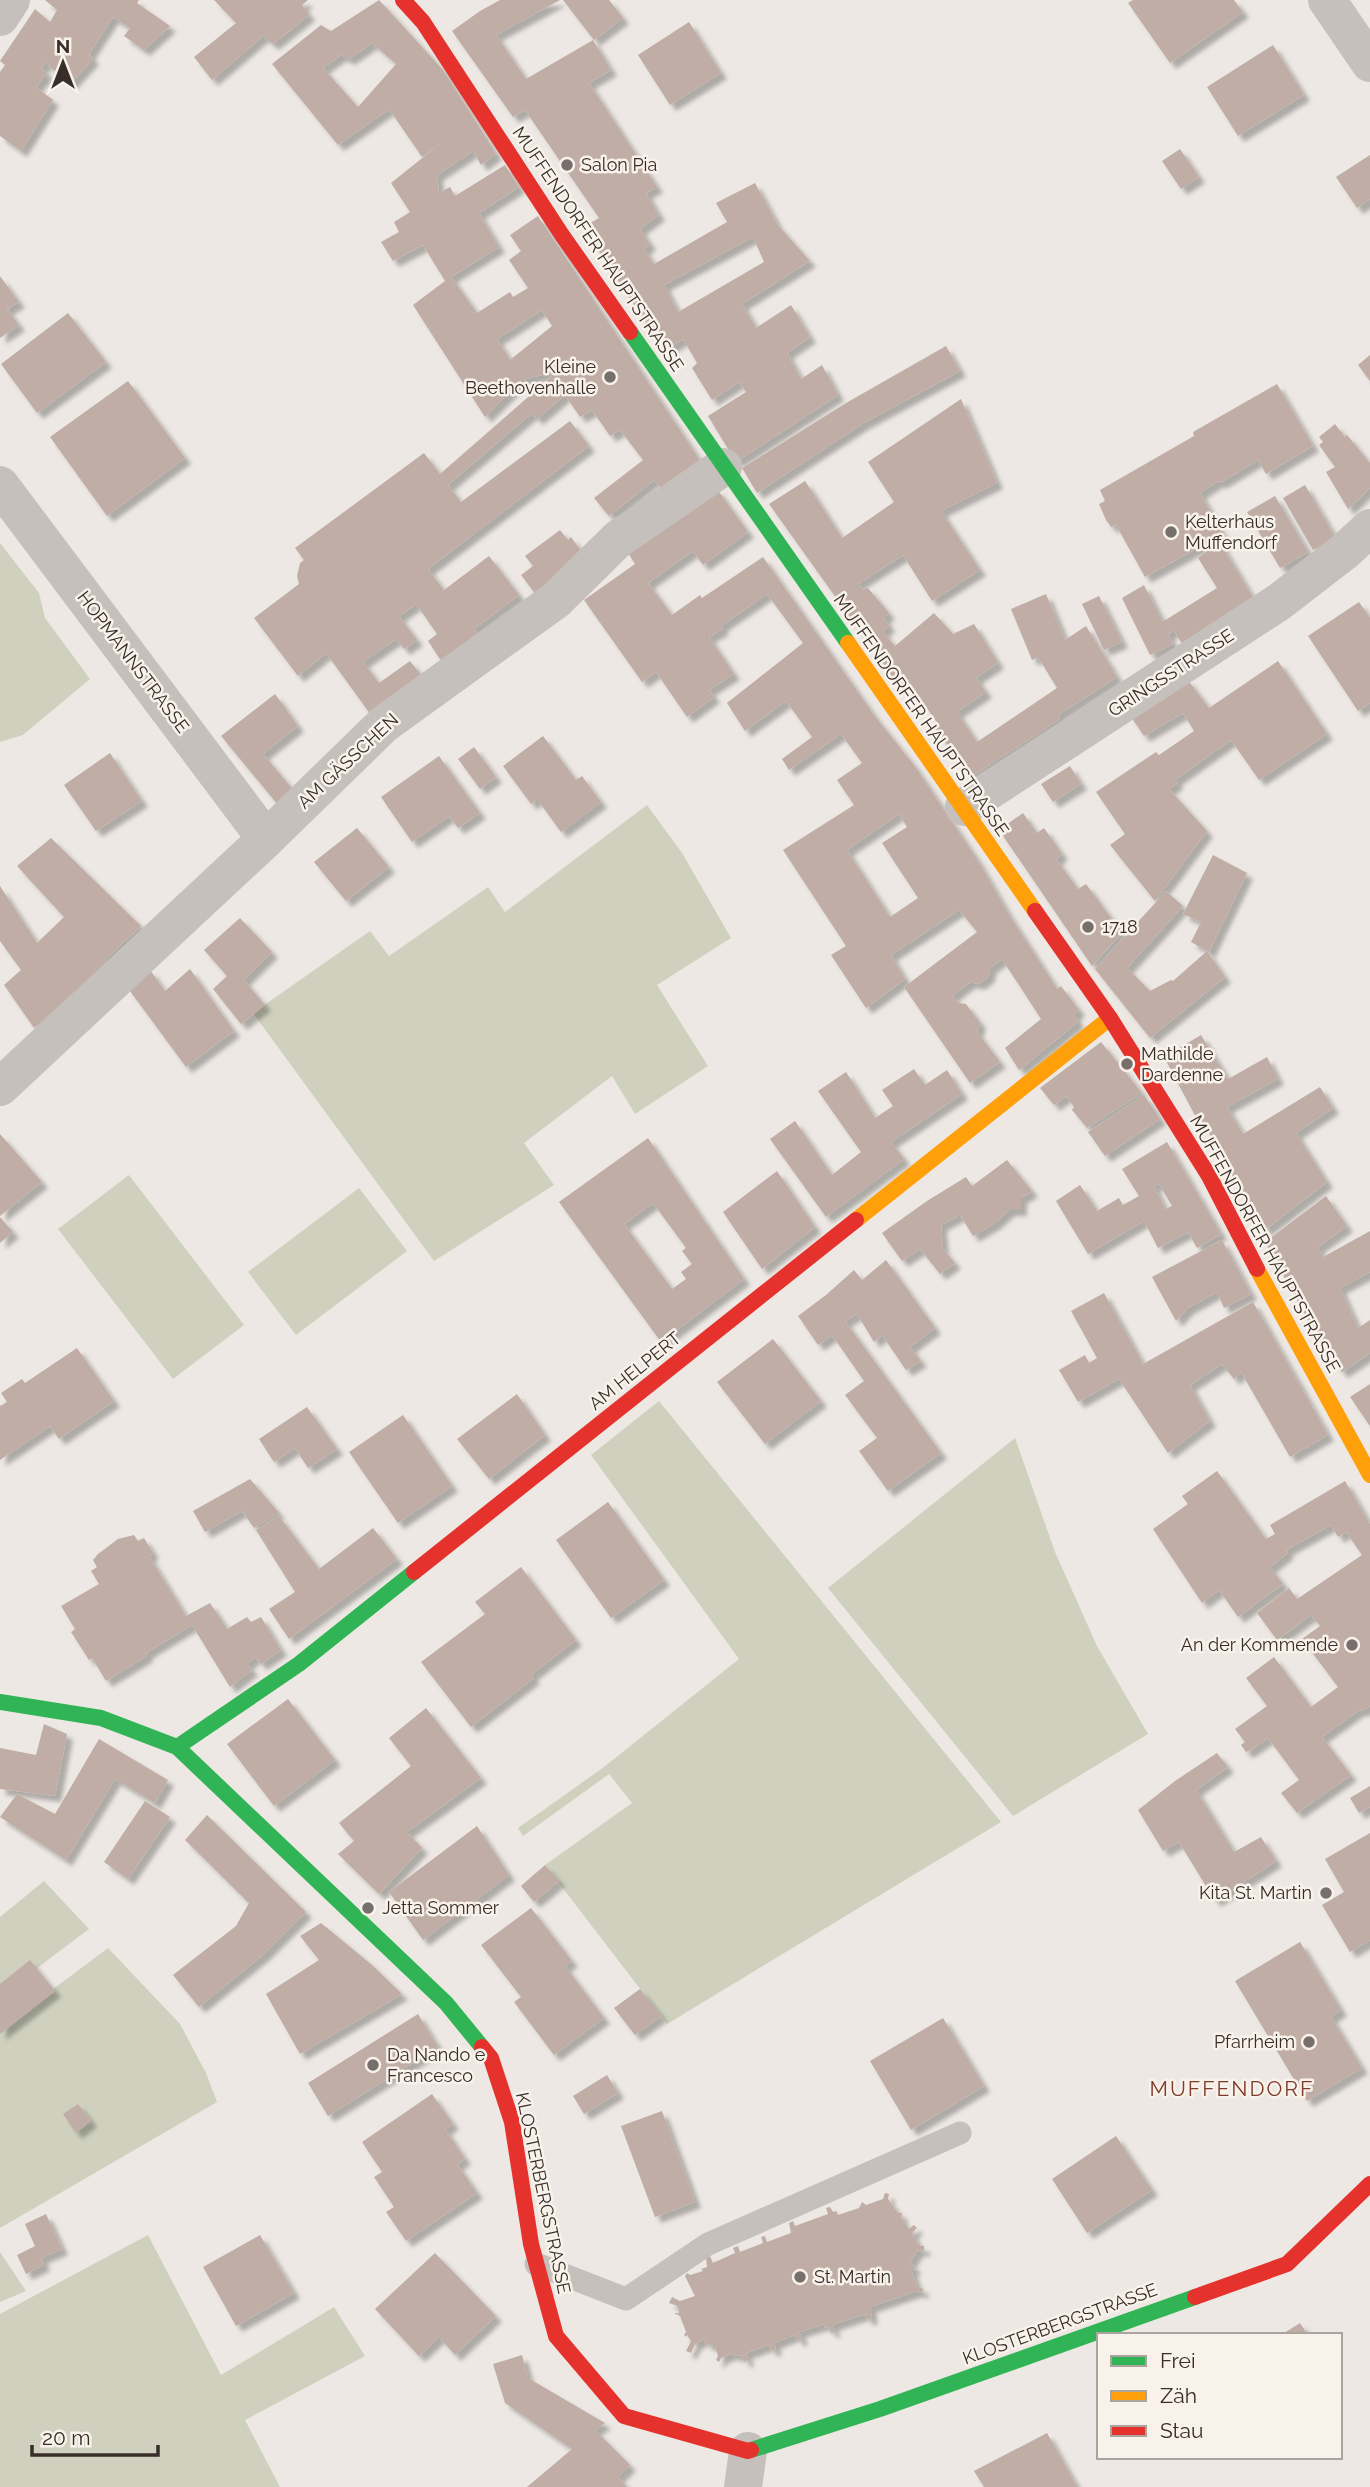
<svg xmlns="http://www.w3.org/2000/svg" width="1370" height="2487" viewBox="0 0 1370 2487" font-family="Raleway,sans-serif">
<defs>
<filter id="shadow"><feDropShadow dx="6" dy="6" stdDeviation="2" flood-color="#0004"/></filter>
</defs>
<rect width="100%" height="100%" fill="#ede8e3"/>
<path fill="#cfd1be" d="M0,543L39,593L45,618L90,679L23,735L0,742Z
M647,805L682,853L731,938L657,985L708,1066L635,1114L612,1076L524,1143L554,1185L434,1261L253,1013L370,931L389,956L488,887L505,912Z
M129,1175L244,1325L173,1379L58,1229Z
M359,1188L407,1251L296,1335L248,1272Z
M659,1401L1001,1822L667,2024L545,1865L632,1803L609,1774L523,1836L518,1828L604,1767L739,1659L591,1455Z
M1015,1438L1055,1552L1097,1646L1148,1734L1013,1816L828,1588Z
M44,1881L89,1929L0,1996V1917Z
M108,1948L180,2024L206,2073L217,2102L0,2228V2029Z
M148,2235L221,2375L334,2307L365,2356L245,2420L280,2487H0V2314Z
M0,2252L26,2291L0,2302Z"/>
<path fill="#bfada6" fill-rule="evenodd" filter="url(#shadow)" d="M45,0H139L137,3L170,26L144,50L124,36L130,28L113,17L89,54L93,59L70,84L46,63L41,68L47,73L36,87L53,100L21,151L0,136V72L5,65L0,61L35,9L50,22L57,10Z
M214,0H308L302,5L309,15L273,44L263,36L212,80L194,57L236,23Z
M379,0L443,70L496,154L481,165L473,151L437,175L439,193L450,187L455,196L505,165L519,187L479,213L499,247L451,277L477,313L510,292L513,297L528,288L509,260L521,251L510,235L538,216L703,465L667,495L654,480L609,516L594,498L643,460L620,430L610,436L592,410L580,417L565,395L537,419L532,413L448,485L461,502L570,421L589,446L428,569L444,590L489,556L519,595L474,629L480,636L442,662L428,641L437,634L416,604L399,616L417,640L404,649L396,639L363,662L379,683L410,661L422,676L371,715L326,653L298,676L254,618L299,584L297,576L300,563L304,560L295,548L424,453L440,474L552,376L550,373L522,380L485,417L413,305L445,281L423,245L393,261L381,242L399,232L394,222L410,212L391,183L446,139L422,157L389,109L338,145L272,64L321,25L331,31ZM372,43L396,64L358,107L323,68L341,55L349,59ZM542,310L552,326L510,360L497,339Z
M500,0H560L496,35L526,79L593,40L611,70L589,83L657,187L646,193L659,215L640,229L650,244L644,249L654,264L727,222L716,203L755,183L777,224L810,261L742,304L756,328L791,305L810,337L787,353L801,379L822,365L838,395L736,462L708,416L746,392L739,382L712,400L692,368L697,363L683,339L664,351L583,227L599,218L525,110L513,117L452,31L480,11ZM753,237L764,262L678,312L664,285Z
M563,0H609L623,18L594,40Z
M1133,0H1234L1243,12L1170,63L1128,3Z
M689,22L721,73L670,105L638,55Z
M1273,45L1304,95L1238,136L1207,87Z
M1180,149L1199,177L1181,189L1162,161Z
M1370,155V199L1357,208L1336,177Z
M0,276L19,302L7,309L19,325L0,338Z
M68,313L106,362L37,413L1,364Z
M946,346L960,371L862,424L757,493L742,468L846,403Z
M1370,355V381L1358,365Z
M128,381L185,458L107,516L50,437Z
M1277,384L1313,446L1266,474L1258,460L1220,483L1218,481L1200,493L1226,540L1221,544L1255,601L1183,645L1174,631L1168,634L1173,644L1150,655L1122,598L1144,585L1162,621L1167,619L1217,588L1198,558L1207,551L1203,545L1145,577L1116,525L1111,527L1106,520L1099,504L1105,501L1100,490L1194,436L1193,432Z
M961,399L997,483L941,511L980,570L932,601L903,555L858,584L863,590L867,587L889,613L884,618L889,626L883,632L895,646L934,613L953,634L974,624L998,663L976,678L986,692L957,712L977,742L1057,688L1038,657L1032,660L1011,609L1046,594L1065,640L1086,626L1117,677L1058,715L1060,719L971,777L935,729L939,725L904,676L897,683L769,504L805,481L842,538L894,502L868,462Z
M1335,424L1345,437L1347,435L1370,463V488L1348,509L1326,472L1335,467L1319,445L1323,442L1319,437Z
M1305,485L1335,537L1313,550L1283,498Z
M717,489L748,532L703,565L693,551L648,583L672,615L700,595L702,598L763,557L874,715L914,765L977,859L1008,913L1057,989L1061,986L1079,1010L1074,1015L1078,1022L1019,1070L1005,1048L1041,1019L1002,959L990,968L989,976L979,984L970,982L952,996L958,1003L966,1004L980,1023L977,1032L1000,1062L970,1083L904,987L977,932L959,910L891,955L905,979L866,1008L831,955L846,946L783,850L854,805L837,780L862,763L841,734L789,770L782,759L812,737L786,701L745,731L727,703L803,643L767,594L721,626L723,629L709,637L734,674L709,690L714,697L687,717L656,672L642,682L584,600L635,564L628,553ZM899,814L907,827L882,843L918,898L890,917L847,850Z
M1275,496L1308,552L1280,568L1247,512Z
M560,530L568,540L571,537L584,555L537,596L521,575L533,566L525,556Z
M1099,596L1122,642L1104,650L1082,604Z
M1359,602L1370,618V703L1358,711L1308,636Z
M1278,661L1327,734L1259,780L1231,740L1175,780L1178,783L1169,789L1207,831L1155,901L1110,845L1125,834L1096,792L1156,752L1159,755L1194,731L1183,713L1144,736L1129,714L1187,679L1209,708Z
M275,694L298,726L263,754L295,792L279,806L221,736Z
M543,736L576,780L582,776L601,802L561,832L537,799L531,804L503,766Z
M474,747L496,777L480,789L458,759Z
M110,753L142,801L96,831L64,785Z
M439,756L480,813L458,828L449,816L412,842L381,797Z
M1070,766L1081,784L1053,802L1041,784Z
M1023,813L1037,833L1044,828L1062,854L1056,859L1064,870L1078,889L1086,884L1122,933L1092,966L999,830Z
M357,828L389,867L346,901L314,862Z
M51,838L141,926L105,960L107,963L34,1028L4,985L21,970L0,941V886L37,943L64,917L17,866Z
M1213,855L1247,873L1209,952L1191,942L1201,922L1183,914Z
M1166,891L1183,906L1127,968L1150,991L1171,980L1173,981L1207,951L1225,977L1150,1038L1095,969Z
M240,918L272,952L244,980L265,1005L241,1024L213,989L227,976L204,950Z
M190,969L234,1031L186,1067L127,987L150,970L165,991Z
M1201,1035L1228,1079L1267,1057L1278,1079L1227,1107L1243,1134L1320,1087L1333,1108L1296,1133L1327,1182L1265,1230L1231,1176L1203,1121L1199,1123L1164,1057Z
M1101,1042L1142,1093L1087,1128L1072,1110L1074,1107L1066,1096L1054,1105L1040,1088Z
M914,1069L925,1085L947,1070L962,1094L891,1142L904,1159L826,1217L770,1139L795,1121L832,1175L861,1152L818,1091L846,1072L875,1118L893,1106L882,1090Z
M1144,1095L1160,1119L1105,1156L1088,1132Z
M0,1134L42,1182L0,1216Z
M648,1138L744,1279L661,1342L559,1202ZM653,1203L686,1248L682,1251L692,1264L681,1272L686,1279L672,1289L624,1224Z
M1167,1142L1221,1234L1197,1248L1188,1232L1158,1248L1144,1221L1088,1254L1056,1201L1080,1185L1097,1211L1119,1198L1123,1205L1139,1196L1122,1169ZM1159,1184L1172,1206L1165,1209L1154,1186Z
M1007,1160L1032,1191L1021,1198V1210H1009L995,1223L973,1236L960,1215L941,1225L943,1249L955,1263L940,1274L920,1249L902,1261L882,1233L927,1201L966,1177L972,1186Z
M777,1171L815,1227L762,1269L723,1212Z
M1326,1196L1347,1226L1318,1247L1323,1257L1370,1231V1272L1340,1288L1358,1328L1370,1320V1353L1342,1372L1322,1346L1265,1242Z
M0,1217L13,1232L0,1243Z
M1222,1240L1251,1294L1224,1308L1217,1292L1188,1308L1176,1321L1152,1277Z
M886,1260L935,1328L910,1347L921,1361L906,1370L882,1335L874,1342L857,1314L845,1321L941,1453L888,1491L859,1451L877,1438L845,1395L864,1381L832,1335L818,1345L798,1316L826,1295L854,1270L862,1280Z
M1104,1293L1143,1364L1253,1302L1328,1435L1290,1457L1241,1372L1234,1379L1222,1364L1190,1385L1210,1421L1168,1453L1119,1379L1078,1402L1059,1370L1085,1355L1089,1363L1097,1358L1071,1311Z
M773,1339L821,1401L765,1444L717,1382Z
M77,1348L114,1401L59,1439L50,1426L0,1460V1406L7,1402L1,1393L22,1379L25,1383Z
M1370,1384V1426L1350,1397Z
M517,1394L545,1435L489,1479L457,1439Z
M307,1407L337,1449L308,1468L295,1448L274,1462L259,1439Z
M403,1415L452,1486L398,1523L349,1452Z
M1217,1471L1266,1539L1275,1534L1270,1525L1345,1481L1370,1524V1706L1362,1711L1359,1710L1322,1737L1351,1775L1297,1813L1281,1793L1299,1780L1268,1738L1251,1750L1246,1752L1241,1745L1245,1742L1235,1729L1267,1706L1246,1678L1274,1657L1311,1707L1338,1687L1302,1639L1320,1626L1311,1615L1277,1640L1257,1613L1289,1588L1297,1599L1362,1555L1346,1532L1338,1537L1331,1525L1286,1550L1288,1553L1270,1567L1283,1584L1238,1617L1219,1590L1202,1603L1153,1529L1188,1504L1182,1496Z
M250,1479L279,1513L254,1528L242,1511L205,1532L193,1511Z
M608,1502L664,1580L611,1618L556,1540Z
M279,1516L319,1569L373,1528L397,1559L289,1639L269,1609L295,1592L256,1530Z
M134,1535L138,1541L144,1538L153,1553L149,1556L186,1616L210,1603L227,1629L247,1617L251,1622L261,1617L281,1650L261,1664L255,1657L247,1664L252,1670L230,1687L192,1625L146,1653L147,1656L106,1681L92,1658L89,1660L71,1632L75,1629L61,1606L99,1584L91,1571L97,1567L93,1560L98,1554L118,1539Z
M521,1567L576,1640L531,1675L534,1678L471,1727L421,1662L485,1614L475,1602Z
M288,1699L335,1760L274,1806L227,1744Z
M426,1708L481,1778L407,1832L422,1848L379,1894L338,1854L354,1841L339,1823L411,1766L389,1738Z
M44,1724L67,1734L55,1796L0,1789V1748L36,1755Z
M99,1739L168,1780L155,1803L115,1779L66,1860L0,1817L17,1794L55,1814Z
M1217,1753L1228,1767L1196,1790L1234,1852L1261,1837L1276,1861L1215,1901L1179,1842L1163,1851L1138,1810L1175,1781Z
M1370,1786V1807L1359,1813L1350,1798Z
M145,1801L170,1817L128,1879L104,1862Z
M207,1815L306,1912L263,1955L199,2007L173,1975L236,1926L249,1903L185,1840Z
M477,1826L509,1875L423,1940L389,1892Z
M1370,1833V1940L1350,1952L1322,1905L1344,1892L1325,1859Z
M545,1865L559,1881L534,1902L521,1886Z
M531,1908L572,1961L565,1966L604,2018L554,2055L514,2002L521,1997L481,1945Z
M321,1923L372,1965L402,1994L300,2054L266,1994L319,1960L300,1936Z
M1300,1942L1341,2010L1331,2017L1362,2068L1307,2101L1235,1981Z
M30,1960L55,1991L0,2034V1984Z
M640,1989L661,2016L635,2035L614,2008Z
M418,2014L438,2047L328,2116L308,2083Z
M943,2018L984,2086L911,2130L870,2061Z
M607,2075L618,2093L584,2114L573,2096Z
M432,2094L453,2124L445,2129L465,2159L457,2164L477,2193L406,2241L386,2212L394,2207L374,2177L382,2172L362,2142Z
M78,2104L91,2121L76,2133L63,2114Z
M662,2111L695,2202L655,2217L621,2126Z
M1116,2136L1152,2190L1087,2233L1052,2179Z
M885,2193L889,2194L888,2199L898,2213H902L901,2218L909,2229L914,2225L917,2228L912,2233L918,2246H924V2251L918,2250L910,2262L916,2269L911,2270L917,2286L923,2289L922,2293L917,2291L870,2307L872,2318L867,2320L865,2314L832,2325L835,2332H831L829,2327L825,2328L824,2324L799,2332L802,2339L798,2341L795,2335L774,2343L776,2349L771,2351L769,2345L746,2353L748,2360L744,2362L742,2355L734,2356L733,2353L721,2358L719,2362L716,2360L718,2356L715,2346L706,2344L704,2339L695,2344L691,2353L686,2351L691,2341L687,2335L686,2337L684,2335L686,2332L680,2316L674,2313H679L678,2306L669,2303L672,2297L680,2301L695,2296L685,2276L687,2273L690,2275L703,2271L701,2269L707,2267L706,2258L710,2256L713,2263L735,2253L733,2248L738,2246L740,2252L763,2243L761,2237L765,2236L767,2242L791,2233L789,2223L793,2221L795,2226L828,2214L826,2208L830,2207L833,2212L836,2211L838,2215L859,2208L862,2202L866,2205L883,2199Z
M46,2214L62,2249L41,2258L44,2265L26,2274L17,2255L35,2246L25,2224Z
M260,2235L294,2293L236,2326L203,2267Z
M435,2253L496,2316L455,2355L439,2337L419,2356L375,2309Z
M1300,2323L1308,2335H1281Z
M522,2355L528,2378L605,2423L595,2430L630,2465L618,2477L627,2487H527L572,2449L505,2403L493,2364Z
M1047,2433L1077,2487H984L974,2471Z"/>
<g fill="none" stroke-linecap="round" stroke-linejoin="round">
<path stroke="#c6c0bc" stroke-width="23" d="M536,2264L626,2299L708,2244L960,2133"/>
<path stroke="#c6c0bc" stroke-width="38" d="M1327,0L1370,63
M0,17L11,0
M0,485L266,839
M964,807L1279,602L1345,551L1370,528
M0,1087L266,839L384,724L556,600L618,539L723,467
M743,2487L748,2451"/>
<path stroke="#30b455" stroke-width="16" d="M630,332L848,643
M0,1702L101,1718L177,1747L446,2003L482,2047
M177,1747L299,1664L414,1572
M751,2450L880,2409L1195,2297"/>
<path stroke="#ff9f0a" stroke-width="16" d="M848,643L1035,911
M856,1220L1110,1018
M1257,1269L1370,1475"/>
<path stroke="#e5322d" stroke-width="16" d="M403,0L423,22L562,235L630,332
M1035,911L1110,1018L1209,1176L1257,1269
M414,1572L856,1220
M482,2047L491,2058L512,2122L531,2244L556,2336L624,2416L748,2451L751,2450
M1195,2297L1287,2264L1370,2184"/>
</g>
<g fill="#776f6b" stroke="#f9f2eb" stroke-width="2.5">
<circle cx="567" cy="165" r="7"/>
<circle cx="610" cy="377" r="7"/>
<circle cx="1171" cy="532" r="7"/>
<circle cx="1088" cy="927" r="7"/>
<circle cx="1127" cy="1064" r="7"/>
<circle cx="1352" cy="1645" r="7"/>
<circle cx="1326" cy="1893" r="7"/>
<circle cx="368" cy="1908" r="7"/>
<circle cx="1309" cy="2042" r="7"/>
<circle cx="373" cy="2065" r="7"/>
<circle cx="800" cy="2277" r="7"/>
</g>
<g text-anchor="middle" stroke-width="5" stroke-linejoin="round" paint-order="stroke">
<g font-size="18" fill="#372e2a" stroke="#f9f2eb" text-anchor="start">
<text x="581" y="171">Salon Pia</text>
<text x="596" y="373" text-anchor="end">Kleine<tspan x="596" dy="21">Beethovenhalle</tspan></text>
<text x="1185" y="528">Kelterhaus<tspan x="1185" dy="21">Muffendorf</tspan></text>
<text x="1102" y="933">1718</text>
<text x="1141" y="1060">Mathilde<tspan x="1141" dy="21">Dardenne</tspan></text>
<text x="1338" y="1651" text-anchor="end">An der Kommende</text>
<text x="1312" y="1899" text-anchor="end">Kita St. Martin</text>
<text x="382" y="1914">Jetta Sommer</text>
<text x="1295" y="2048" text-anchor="end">Pfarrheim</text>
<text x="387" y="2061">Da Nando e<tspan x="387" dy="21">Francesco</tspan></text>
<text x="814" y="2283">St. Martin</text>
</g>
<g font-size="18" fill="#372e2a" stroke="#f9f2eb">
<text transform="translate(598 249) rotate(56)" y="6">MUFFENDORFER HAUPTSTRASSE</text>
<text transform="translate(133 662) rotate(53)" y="6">HOPMANNSTRASSE</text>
<text transform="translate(1171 673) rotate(-33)" y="6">GRINGSSTRASSE</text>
<text transform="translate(921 715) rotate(55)" y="6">MUFFENDORFER HAUPTSTRASSE</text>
<text transform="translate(348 761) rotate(-43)" y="6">AM GÄSSCHEN</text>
<text transform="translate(1265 1244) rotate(61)" y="6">MUFFENDORFER HAUPTSTRASSE</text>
<text transform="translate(635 1371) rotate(-39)" y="6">AM HELPERT</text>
<text transform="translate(543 2193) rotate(78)" y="6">KLOSTERBERGSTRASSE</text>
<text transform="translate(1060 2324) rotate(-20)" y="6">KLOSTERBERGSTRASSE</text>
</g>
<g font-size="21" letter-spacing="2" fill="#7f3c2a" stroke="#f9f2eb">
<text x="1232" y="2096">MUFFENDORF</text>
</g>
</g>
<rect x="1097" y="2333" width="245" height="126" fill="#f9f2eb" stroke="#aba49e" stroke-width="2"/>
<rect x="1111" y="2356" width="35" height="10" fill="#30b455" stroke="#aba49e" stroke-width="2"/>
<text x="1160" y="2368" font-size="21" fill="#372e2a">Frei</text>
<rect x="1111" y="2391" width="35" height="10" fill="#ff9f0a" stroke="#aba49e" stroke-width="2"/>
<text x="1160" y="2403" font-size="21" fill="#372e2a">Zäh</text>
<rect x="1111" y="2426" width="35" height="10" fill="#e5322d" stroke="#aba49e" stroke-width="2"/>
<text x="1160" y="2438" font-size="21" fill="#372e2a">Stau</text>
<g transform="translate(63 63)" stroke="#f9f2eb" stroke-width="5" paint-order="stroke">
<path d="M0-5L12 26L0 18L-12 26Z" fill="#372e2a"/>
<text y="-10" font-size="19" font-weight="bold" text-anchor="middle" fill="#372e2a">N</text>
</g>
<path d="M32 2445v10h126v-10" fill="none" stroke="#372e2a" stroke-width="3.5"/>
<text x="42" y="2445" font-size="21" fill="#372e2a" stroke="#f9f2eb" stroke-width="5" paint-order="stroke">20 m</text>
</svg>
